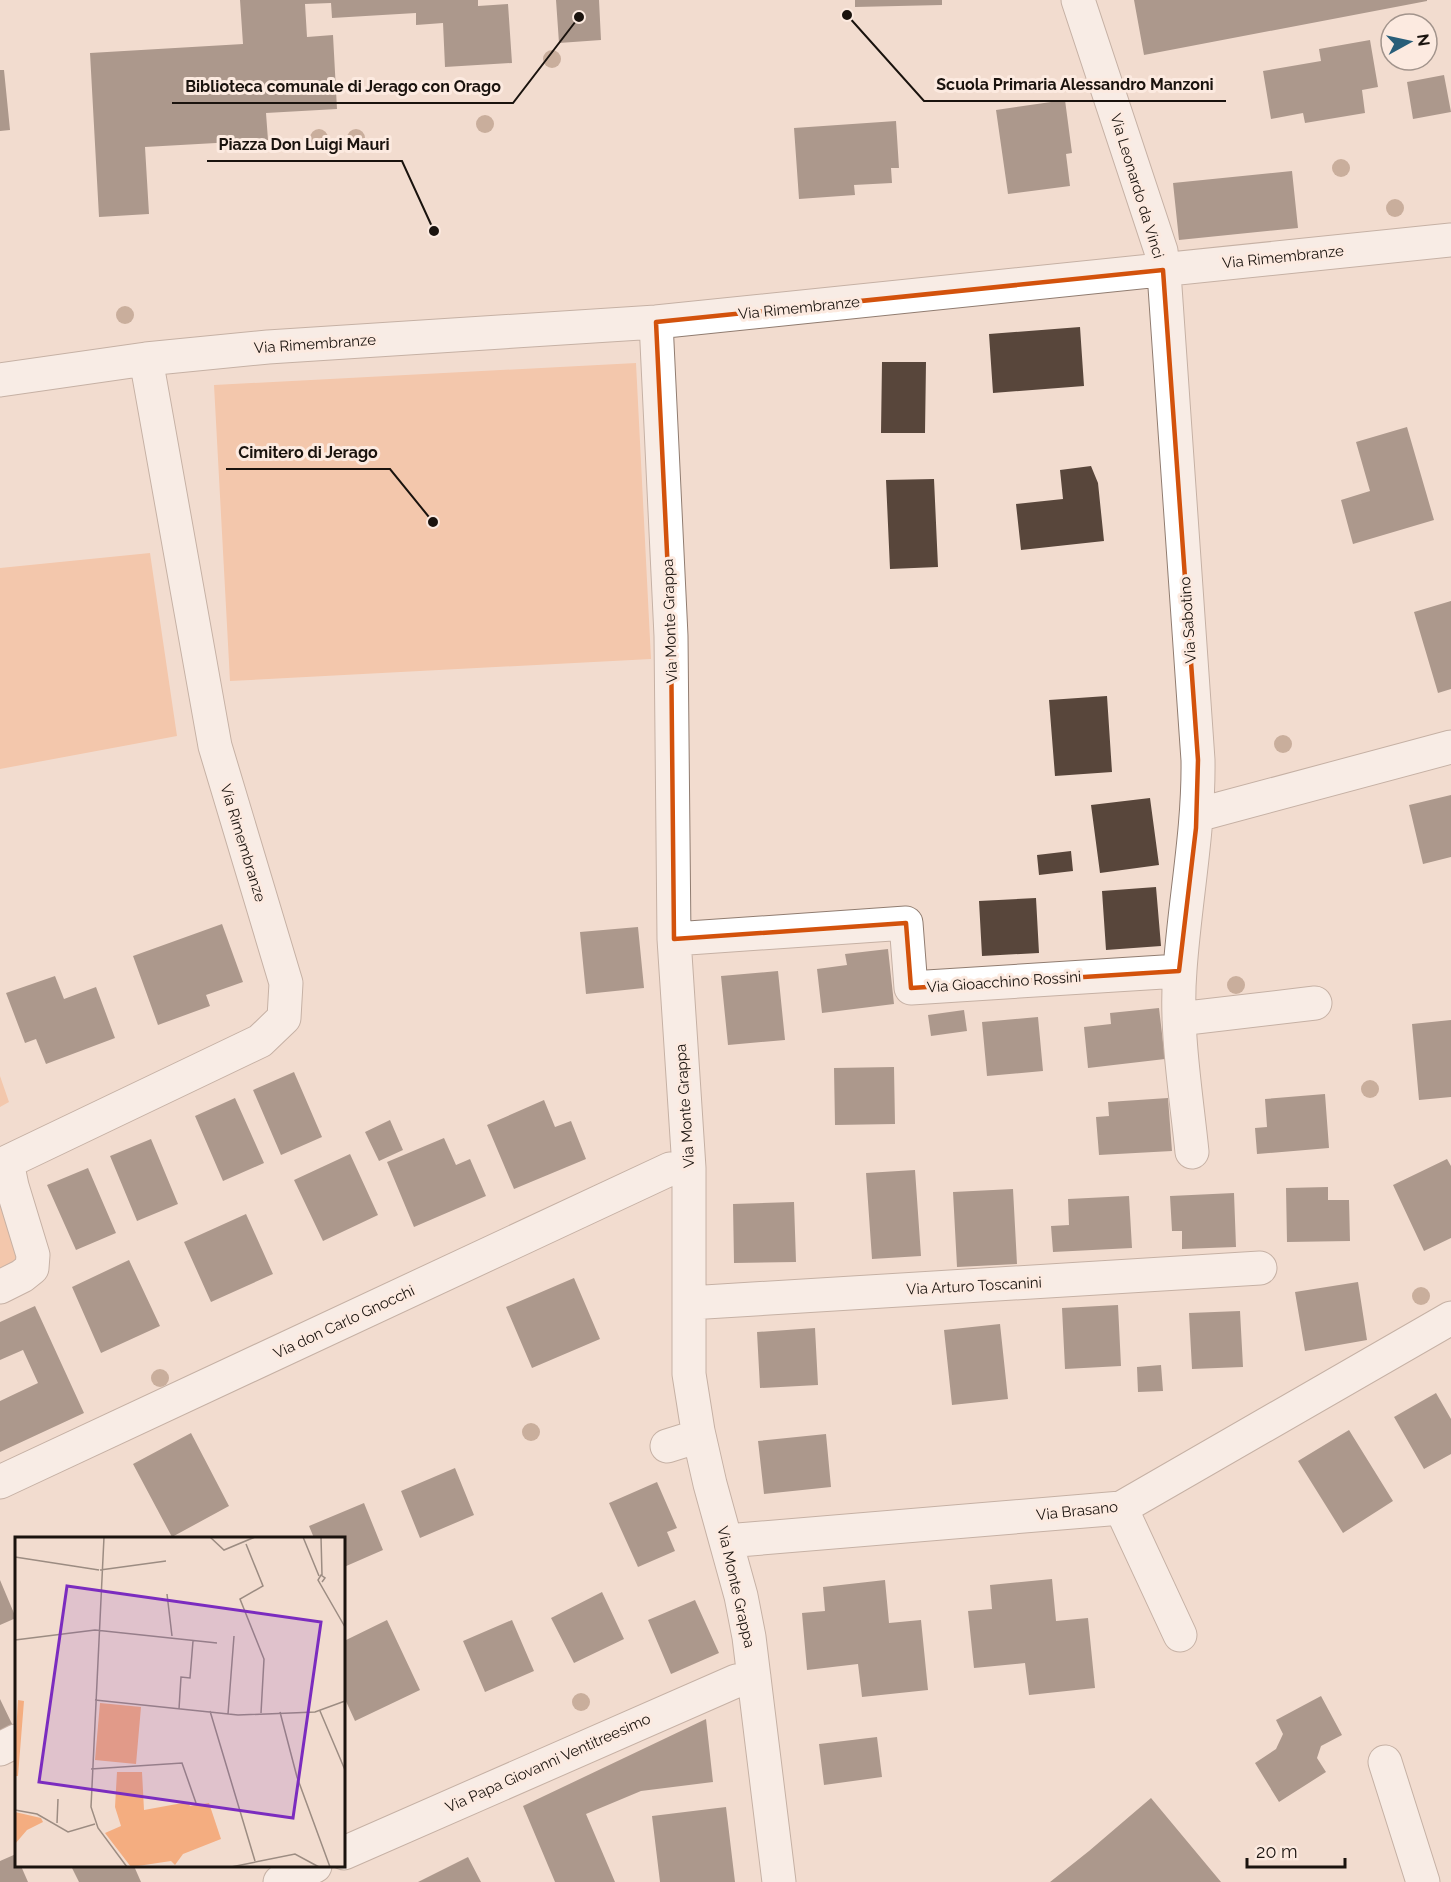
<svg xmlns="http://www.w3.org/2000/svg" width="1451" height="1882" viewBox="0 0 1451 1882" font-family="Raleway,sans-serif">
<rect width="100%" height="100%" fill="#f2dccf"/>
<path fill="#f4ad80" d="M636,363L651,659L230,681L214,385Z
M150,553L177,736L0,769V568Z
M0,1076L9,1102L0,1107Z
M0,1184L24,1256L0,1278Z"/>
<path fill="#58463b" d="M240,0H478V6L508,4L512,63L445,67L443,23L416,25V13L332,18L331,3L305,4L307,37L333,35L337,109L266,113L268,140L145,147L149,214L99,217L90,53L243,44Z
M556,0H599L601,40L559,43Z
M855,0H942V5L855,7Z
M1134,0H1427V1L1144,55Z
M1370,40L1378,87L1362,90L1365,113L1305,123L1303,113L1271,119L1263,71L1321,61L1319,49Z
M0,70H4L10,130L0,131Z
M1444,75L1451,112L1413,119L1407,82Z
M1065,100L1072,153L1066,154L1070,186L1008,194L996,110Z
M896,121L899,168H891L892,183L854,185L855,195L799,199L794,128Z
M1292,171L1298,228L1179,240L1173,183Z
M1080,327L1084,386L993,393L989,334Z
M882,362H926L925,433H881Z
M1407,427L1434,520L1353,544L1341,500L1370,491L1356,442Z
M1091,466L1098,483L1104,541L1021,550L1016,504L1063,499L1060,470Z
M934,479L938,567L890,569L886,480Z
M1451,601V689L1438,693L1414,612Z
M1107,696L1112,772L1055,776L1049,700Z
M1451,795V857L1423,864L1409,805Z
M1150,798L1159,865L1100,873L1091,805Z
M1071,851L1073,871L1039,875L1037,855Z
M1156,887L1161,946L1106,950L1102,891Z
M1036,898L1039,953L982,956L979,901Z
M222,924L243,982L206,995L210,1006L158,1025L133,956Z
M638,927L644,988L586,994L580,932Z
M888,949L894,1004L822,1013L817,969L847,965L845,954Z
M778,971L785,1040L728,1045L721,976Z
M55,976L64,999L96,987L115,1038L46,1064L36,1039L25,1043L6,993Z
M1159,1008L1165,1059L1088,1068L1084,1027L1111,1024L1110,1013Z
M964,1010L967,1031L931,1036L928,1015Z
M1038,1017L1043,1071L987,1076L982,1022Z
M1451,1020V1097L1419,1100L1412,1024Z
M894,1067L895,1124L835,1125L834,1068Z
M294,1072L322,1137L281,1155L253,1090Z
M1325,1094L1329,1148L1257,1154L1255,1128L1267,1127L1265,1099Z
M235,1098L264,1163L223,1181L195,1116Z
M1168,1098L1172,1151L1099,1155L1096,1117L1109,1116L1108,1102Z
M544,1100L555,1127L571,1121L586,1159L514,1189L487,1125Z
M390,1120L403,1150L379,1161L365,1132Z
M444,1138L456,1165L470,1159L486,1196L414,1227L387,1162Z
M151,1139L178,1204L137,1221L110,1156Z
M350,1154L378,1215L323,1241L294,1180Z
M1447,1159L1451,1166V1238L1424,1251L1393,1185Z
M88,1168L116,1233L76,1250L47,1185Z
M915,1170L921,1256L872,1259L866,1173Z
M1328,1187V1200H1349L1350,1241L1287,1242L1286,1188Z
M1013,1189L1017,1264L957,1267L953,1192Z
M1234,1193L1236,1247L1182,1249V1231H1172L1170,1196Z
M1129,1196L1132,1248L1053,1252L1051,1226L1069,1225L1068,1199Z
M794,1202L796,1262L734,1263L733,1204Z
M246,1214L273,1274L211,1302L184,1242Z
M129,1260L160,1326L101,1353L72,1287Z
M574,1278L600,1339L532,1368L506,1307Z
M1358,1282L1367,1340L1305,1351L1295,1292Z
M1118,1305L1121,1366L1065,1369L1062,1308Z
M35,1306L84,1413L0,1452V1401L38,1383L23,1350L0,1360V1322Z
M1240,1311L1243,1367L1192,1369L1189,1313Z
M1000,1324L1008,1399L952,1405L944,1330Z
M815,1328L818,1385L760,1388L757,1332Z
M1161,1365L1163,1391L1138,1392L1137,1367Z
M1436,1393L1451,1419V1454L1424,1469L1394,1417Z
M1349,1430L1393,1501L1343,1533L1298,1461Z
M191,1433L229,1506L172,1537L133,1464Z
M826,1434L831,1487L764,1494L758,1441Z
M455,1468L474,1515L420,1538L401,1491Z
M657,1482L677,1528L667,1532L675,1551L638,1567L609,1503Z
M364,1503L383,1550L344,1567V1538H314L309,1526Z
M1052,1579L1056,1621L1088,1618L1095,1688L1029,1695L1025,1663L974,1668L968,1611L992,1609L990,1585Z
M0,1580L16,1618L0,1625Z
M885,1580L889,1623L921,1620L928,1690L862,1697L858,1664L807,1670L802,1613L825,1611L823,1587Z
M602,1592L624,1639L574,1663L551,1618Z
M695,1600L719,1653L671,1674L648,1620Z
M387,1620L420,1690L355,1721L344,1697V1641Z
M512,1620L534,1671L485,1692L463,1641Z
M1321,1696L1342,1735L1321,1746L1317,1758L1326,1772L1279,1802L1255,1763L1276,1749L1283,1734L1276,1720Z
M0,1699L14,1728L0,1735Z
M706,1719L713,1782L641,1791L586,1814L615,1882H555L523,1806Z
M877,1737L882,1777L824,1785L819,1744Z
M1151,1798L1221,1882H1050L1089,1851Z
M726,1807L735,1882H660L652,1816Z
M16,1854V1866H21L28,1882H0V1861Z
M468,1857L481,1882H418Z
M71,1866H134L141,1882H79Z"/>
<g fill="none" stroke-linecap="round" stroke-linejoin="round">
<g stroke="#907c70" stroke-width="35">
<path id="minor" d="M1078,0L1161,251L1165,287L1198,760C1199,831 1185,899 1180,970C1175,1030 1186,1092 1192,1152
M656,322L671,636L674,939L689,1168V1374L698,1431L710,1484L741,1596L749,1637L779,1882
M0,380L146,359L268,347L656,322L1451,240
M1197,815L1451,747
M674,939L906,923L911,988L1179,971
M1179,1019L1315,1003
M0,1287L22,1276L32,1268L33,1255L12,1186L7,1162L260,1041L284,1018L286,983L215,746L146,359
M689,1303L1260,1268
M667,1446L699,1436
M0,1482L670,1169L689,1168
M1121,1508L1180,1635
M726,1541L1121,1508L1451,1318
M0,1749L16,1741
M1385,1762L1423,1882
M344,1853L736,1681L754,1677
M280,1882L315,1866"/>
</g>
<use href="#minor" stroke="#fff" stroke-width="33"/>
</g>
<g fill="#97755d">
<circle cx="552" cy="59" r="9"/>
<circle cx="485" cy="124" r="9"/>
<circle cx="319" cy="138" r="9"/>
<circle cx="356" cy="138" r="9"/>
<circle cx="1341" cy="168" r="9"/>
<circle cx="1395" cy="208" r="9"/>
<circle cx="125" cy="315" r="9"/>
<circle cx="1283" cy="744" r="9"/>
<circle cx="1236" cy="985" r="9"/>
<circle cx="1370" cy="1089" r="9"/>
<circle cx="1421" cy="1296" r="9"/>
<circle cx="160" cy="1378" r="9"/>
<circle cx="531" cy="1432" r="9"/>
<circle cx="581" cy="1702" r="9"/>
</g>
<path d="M0 0H1451V1882H0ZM1163,270L1198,760L1196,828L1179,971L911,988L906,923L674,939L671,636L656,322Z" fill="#f2dccf" fill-opacity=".55" fill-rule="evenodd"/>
<path fill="none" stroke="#d3520c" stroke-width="4.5" stroke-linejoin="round" d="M1163,270L1198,760L1196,828L1179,971L911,988L906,923L674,939L671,636L656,322Z"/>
<g text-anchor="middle" stroke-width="6" stroke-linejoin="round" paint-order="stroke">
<g font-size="15" fill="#1a130e" stroke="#fceae0">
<text transform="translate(1137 186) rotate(73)" y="5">Via Leonardo da Vinci</text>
<text transform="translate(1283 257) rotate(-6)" y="5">Via Rimembranze</text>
<text transform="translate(799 308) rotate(-6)" y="5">Via Rimembranze</text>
<text transform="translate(315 344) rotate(-4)" y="5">Via Rimembranze</text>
<text transform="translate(1188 620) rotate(-94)" y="5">Via Sabotino</text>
<text transform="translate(670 621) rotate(-92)" y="5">Via Monte Grappa</text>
<text transform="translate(243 843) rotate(73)" y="5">Via Rimembranze</text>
<text transform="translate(1004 982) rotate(-4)" y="5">Via Gioacchino Rossini</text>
<text transform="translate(685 1106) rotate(-94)" y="5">Via Monte Grappa</text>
<text transform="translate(974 1286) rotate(-3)" y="5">Via Arturo Toscanini</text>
<text transform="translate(344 1322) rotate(-25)" y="5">Via don Carlo Gnocchi</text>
<text transform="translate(1077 1511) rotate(-6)" y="5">Via Brasano</text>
<text transform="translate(736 1587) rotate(77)" y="5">Via Monte Grappa</text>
<text transform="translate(548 1763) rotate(-24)" y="5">Via Papa Giovanni Ventitreesimo</text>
</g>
</g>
<g transform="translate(15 1537)">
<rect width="330" height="330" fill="#f2dccf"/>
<path d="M3,163L9,164L3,239H0V212ZM85,166L126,170L121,227L80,223ZM102,235H127L129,273L173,265L175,269L194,266L206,302L168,317L160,328L156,324L116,330L90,296L106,289L100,270ZM0,275L26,281L28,285L12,293L0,307Z" fill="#f4ad80"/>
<path fill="none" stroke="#9c8c82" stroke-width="1.5" d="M89,0L76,270L83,291L112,330M195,0L209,13L240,0M288,0L304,39M306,0L307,38M231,7L248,49L225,62L249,122L246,176M0,20L84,33M85,33L151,24M307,45L310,41L306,38L303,43L330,90M152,57L157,99M0,103L80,93L202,106M80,163L223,178L300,175L330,164M164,172L166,140L175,141L178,104M195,174L240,324M305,174L330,233M265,175L282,240L315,330M213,177L219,99M76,232L167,226L181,266M0,273L22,277L53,295L80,287M42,286L43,262M216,330L280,317L304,330"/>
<path fill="#7b2cbf" fill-opacity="0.15" stroke="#7b2cbf" stroke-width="3" d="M52,49L306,85L278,281L24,245Z"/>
<rect width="330" height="330" fill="none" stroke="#1a130e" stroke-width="3"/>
</g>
<path fill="none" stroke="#1a130e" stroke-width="2" d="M847 15L924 101H1226M579 17L513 103H172M434 231L402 161H207M433 522L390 469H226"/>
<g fill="#1a130e" stroke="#fceae0" stroke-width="2">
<circle cx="847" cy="15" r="6"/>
<circle cx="579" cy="17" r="6"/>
<circle cx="434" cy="231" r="6"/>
<circle cx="433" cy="522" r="6"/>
</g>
<g font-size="16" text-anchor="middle" font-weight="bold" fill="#1a130e" stroke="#fceae0" stroke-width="6" stroke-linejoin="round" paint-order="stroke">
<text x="1075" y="90">Scuola Primaria Alessandro Manzoni</text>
<text x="343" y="92">Biblioteca comunale di Jerago con Orago</text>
<text x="304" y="150">Piazza Don Luigi Mauri</text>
<text x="308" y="458">Cimitero di Jerago</text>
</g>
<g transform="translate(1409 42) rotate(82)"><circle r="28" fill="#fceae0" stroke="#a2948c" stroke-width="1.5"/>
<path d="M0-4.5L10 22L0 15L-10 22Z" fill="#285e79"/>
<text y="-9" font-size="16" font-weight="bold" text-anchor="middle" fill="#1a130e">N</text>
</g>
<path d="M1247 1858v9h98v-9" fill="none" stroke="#1a130e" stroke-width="3"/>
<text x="1256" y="1858" font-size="18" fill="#1a130e" stroke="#fceae0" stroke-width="4.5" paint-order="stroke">20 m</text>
</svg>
